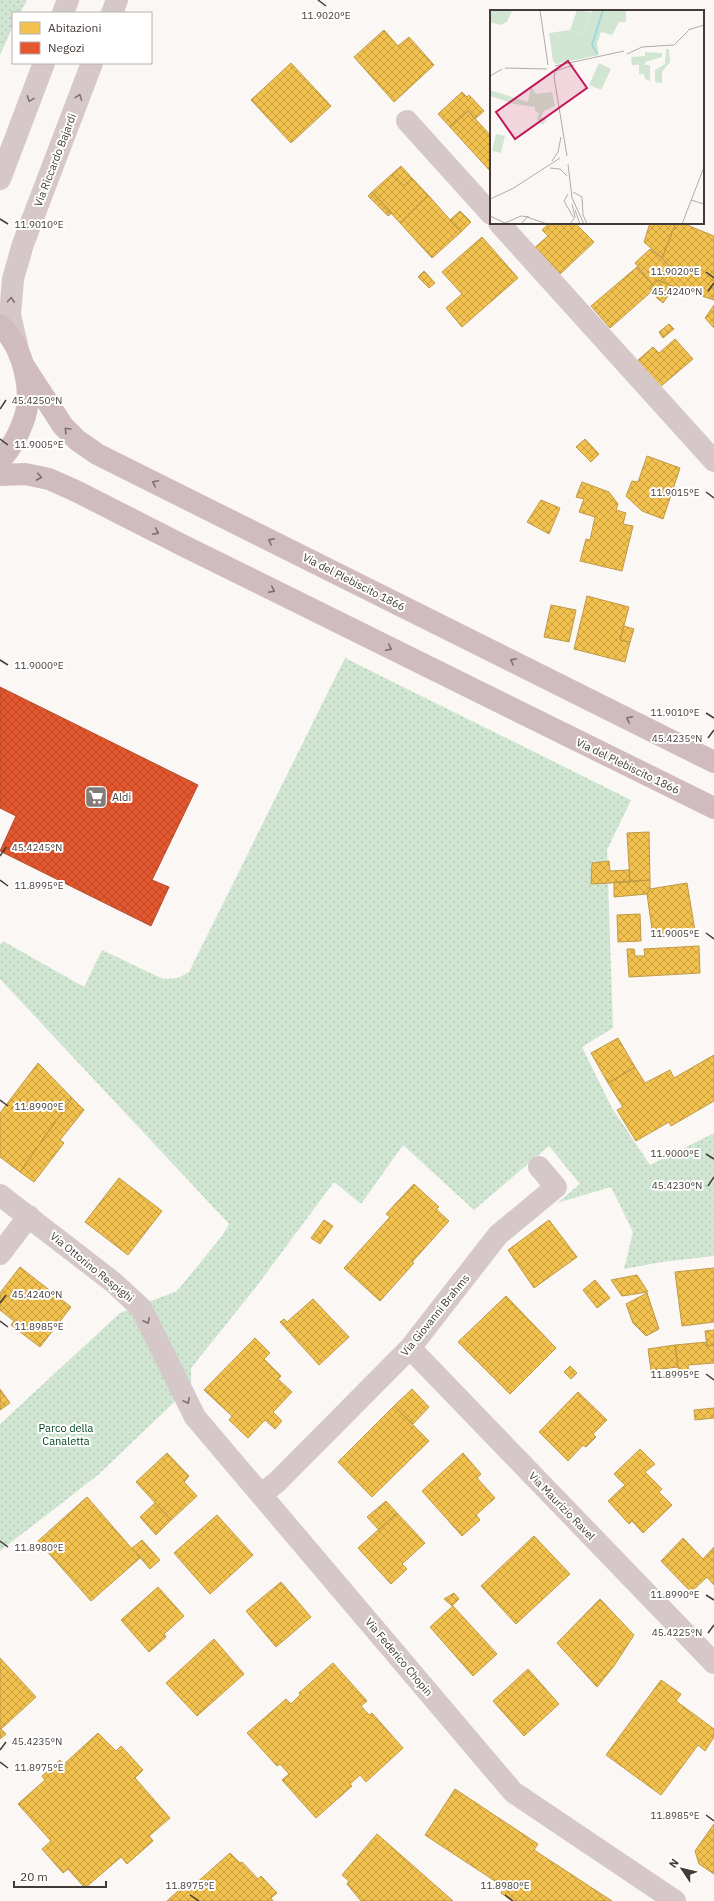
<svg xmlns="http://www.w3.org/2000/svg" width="714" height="1901" viewBox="0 0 714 1901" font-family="'IBM Plex Sans',sans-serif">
<defs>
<pattern id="park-dots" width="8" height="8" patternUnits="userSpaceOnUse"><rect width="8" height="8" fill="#d0e6d2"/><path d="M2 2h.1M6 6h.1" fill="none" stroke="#b4c6b5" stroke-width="1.8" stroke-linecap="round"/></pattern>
<pattern id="homes-cross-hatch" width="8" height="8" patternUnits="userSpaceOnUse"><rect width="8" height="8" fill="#f2c14e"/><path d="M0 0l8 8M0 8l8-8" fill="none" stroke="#c69e42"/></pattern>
<pattern id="shops-cross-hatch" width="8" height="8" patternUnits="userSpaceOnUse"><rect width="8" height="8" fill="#e4572e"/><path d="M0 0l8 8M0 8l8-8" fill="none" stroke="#ba4928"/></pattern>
</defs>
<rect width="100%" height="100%" fill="#fbf7f5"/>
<path fill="url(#park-dots)" d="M0,0H27L20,13H13V26L0,55Z
M345,658L631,800L607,850L613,1028L582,1047L612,1108L650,1165L714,1133V1256L662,1262L624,1269L633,1232L611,1187L557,1203L580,1184L549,1146L474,1210L403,1145L361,1204L334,1182L256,1287L191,1368V1386L98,1475L0,1551V1424L120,1313L177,1291L222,1236L229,1224L0,979V945L3,941L84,987L102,950L163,979L178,978L189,972Z"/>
<path fill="url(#homes-cross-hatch)" stroke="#be9947" d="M384,30L398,46L409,37L434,65L394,102L354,57Z
M291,63L331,106L291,143L251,100Z
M462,92L467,97L469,95L484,111L475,119L468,111L450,127L438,114Z
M468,111L491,136V172L450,127Z
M401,166L412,178L404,186L392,174Z
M392,174L404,186L412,178L428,195L400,223L372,192Z
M372,192L392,213L388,216L368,196Z
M428,195L461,232L432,258L400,223Z
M460,211L471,222L461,232L450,220Z
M550,223H575L594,242L557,277L532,250L548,236L542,230Z
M650,223H676L662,258L644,242Z
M676,223H682L714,236V300L674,287L660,281L671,268L662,258Z
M482,237L518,278L462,327L446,308L462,294L442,272Z
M650,249L662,258L671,268L660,281L658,280L653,285L635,263Z
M637,267L653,285L650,288L652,291L610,328L591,306Z
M424,271L435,283L429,288L418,277Z
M658,280L674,287L663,303L651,293L652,291L650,288Z
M714,305V328L705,318Z
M669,324L674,329L663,338L659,332Z
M675,339L693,359L653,393L630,367L653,347L659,353Z
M585,439L599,454L591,462L576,447Z
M647,456L680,468L663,519L642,511L626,496L632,481L638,482Z
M582,482L609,492L618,504L616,510L626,513L623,524L633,526L622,571L580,561L586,539L590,540L595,517L579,512L584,499L576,497Z
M541,500L560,508L549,534L527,522Z
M587,596L629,607L620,640L630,642L625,662L574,649Z
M551,605L576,610L569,642L544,637Z
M624,626L634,629L630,642L620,640Z
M649,832L650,880L630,882L627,833Z
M609,861L610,871L629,870L630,882L591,884L592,863Z
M650,880V889L647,894L614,897V882Z
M687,883L695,931L653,936L647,894L650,889Z
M640,914L641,941L618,942L617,915Z
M699,946L700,973L629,977L627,949H634L635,956H645L644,949Z
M618,1038L635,1067L608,1083L591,1053Z
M714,1055V1101L671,1126L669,1122L636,1141L617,1110L623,1107L608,1083L635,1067L645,1083L670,1070L674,1078Z
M38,1063L72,1098L20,1172L0,1157V1113Z
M72,1098L84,1110L60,1140L64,1143L34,1182L20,1172Z
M119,1178L162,1211L128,1255L85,1222Z
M414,1184L439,1207L436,1209L449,1221L412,1262L414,1263L380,1301L344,1268L390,1217L386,1214Z
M324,1220L333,1226L320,1244L311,1238Z
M549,1220L577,1257L534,1288L508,1250Z
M20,1267L71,1307L40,1347L11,1325L14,1321L0,1310V1293Z
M714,1268V1322L682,1326L675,1272Z
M637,1275L648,1292L622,1296L611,1280Z
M595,1280L610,1298L597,1308L583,1290Z
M647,1293L659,1329L646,1336L633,1323L626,1304Z
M506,1296L556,1348L510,1394L458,1342Z
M313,1299L349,1337L319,1365L280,1322L284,1319L287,1322Z
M714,1330V1345L707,1346L705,1331Z
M255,1338L270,1353L264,1359L281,1376L278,1379L292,1392L273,1412L282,1421L275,1429L265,1420L248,1438L229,1420L232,1416L204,1390Z
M707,1342V1346L714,1345V1363L688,1365L689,1373L679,1374L675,1345Z
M675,1345L678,1367L651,1370L648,1349Z
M570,1366L577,1373L571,1379L564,1372Z
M0,1389L10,1403L0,1410Z
M412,1389L429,1407L413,1424L394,1406Z
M578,1392L607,1420L593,1434L596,1437L586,1447L583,1445L568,1461L539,1432Z
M394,1406L429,1441L372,1497L338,1462Z
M714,1408V1418L695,1420L694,1410Z
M640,1449L655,1464L645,1472L662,1489L659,1492L672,1505L643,1533L632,1521L629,1524L608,1501L625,1485L614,1474Z
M167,1453L189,1476L184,1482L197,1496L171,1520L136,1482Z
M463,1453L481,1474L477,1478L495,1498L476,1515L480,1520L462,1536L422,1491Z
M87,1497L140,1558L91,1601L38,1541Z
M386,1501L397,1513L379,1530L367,1517Z
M155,1503L171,1520L156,1535L140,1517Z
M397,1513L425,1543L402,1564L407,1569L391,1584L358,1548Z
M217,1515L253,1555L210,1594L174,1553Z
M534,1536L570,1574L516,1624L481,1586Z
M683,1538L703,1559L714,1547V1585L707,1577L691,1592L661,1561Z
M142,1540L160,1560L150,1569L132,1548Z
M281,1582L311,1617L276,1647L246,1611Z
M158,1587L184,1616L164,1634L166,1637L149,1652L121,1620Z
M454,1593L459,1599L452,1606L444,1599Z
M600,1599L634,1635L614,1666L597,1687L557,1643Z
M453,1606L497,1654L473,1676L430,1627Z
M214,1639L244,1674L197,1716L166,1683Z
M0,1658L36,1697L1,1729L6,1734L0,1739Z
M333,1663L367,1701L361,1706L369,1715L372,1713L403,1748L366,1782L360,1775L350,1784L352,1786L316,1818L282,1780L289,1774L280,1764L277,1766L247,1733L286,1699L291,1704L300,1695L299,1693Z
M528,1669L559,1704L524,1736L493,1701Z
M661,1680L681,1694L676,1701L714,1729V1737L705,1751L698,1745L661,1795L606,1755Z
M98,1733L116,1751L121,1746L143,1770L135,1778L170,1818L149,1836L153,1841L127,1864L121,1857L85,1888L68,1869L63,1873L42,1849L51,1841L18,1804L45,1780L42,1776L60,1760L63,1765Z
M455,1789L538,1844L534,1850L612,1901H512L501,1893L504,1887L425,1835Z
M714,1824V1874L699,1864L695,1851Z
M377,1834L453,1901H361L347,1884L349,1881L342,1875Z
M230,1853L240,1863L242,1862L258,1879L261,1876L277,1893L271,1898L273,1901H167L189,1881L194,1885Z"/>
<path fill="url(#shops-cross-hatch)" stroke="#b44f31" d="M0,687L198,785L152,880L169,887L151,926L0,851L16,816L0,808Z"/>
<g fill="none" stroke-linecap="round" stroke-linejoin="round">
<path stroke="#d6c7c8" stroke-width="22" d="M407,121L491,214
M499,223L714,461
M0,1195L113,1282L141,1308L195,1417L513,1792L675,1901
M0,1254L29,1216
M410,1348L714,1663
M261,1495L278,1481L410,1348L498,1235L556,1187L539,1167"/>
<path stroke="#d6c7c8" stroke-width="22" d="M63,13L68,0
M112,13L117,0
M0,179L44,63
M18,350L10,315L13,279L23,244L92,63"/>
<path stroke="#d0bcbf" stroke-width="22" d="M0,325C23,347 35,392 23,422C18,437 10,449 0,461
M24,366L63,426L77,440L97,454L714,762
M0,475L25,474L49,479L76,491L184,546L714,808"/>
</g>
<defs><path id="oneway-chevron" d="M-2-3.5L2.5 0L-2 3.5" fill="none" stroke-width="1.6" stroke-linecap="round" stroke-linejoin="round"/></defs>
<g stroke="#7e7371">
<use href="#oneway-chevron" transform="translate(79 97) rotate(-69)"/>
<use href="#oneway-chevron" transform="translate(30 99) rotate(111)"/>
<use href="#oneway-chevron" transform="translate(11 300) rotate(-86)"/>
<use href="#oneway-chevron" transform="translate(147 1321) rotate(64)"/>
<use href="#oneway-chevron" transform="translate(187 1401) rotate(63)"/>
</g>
<g stroke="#7b6f6d">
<use href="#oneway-chevron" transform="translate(67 430) rotate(-134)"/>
<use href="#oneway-chevron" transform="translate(39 477) rotate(11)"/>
<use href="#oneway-chevron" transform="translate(155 483) rotate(-153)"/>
<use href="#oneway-chevron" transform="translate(156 532) rotate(27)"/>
<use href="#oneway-chevron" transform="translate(271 541) rotate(-153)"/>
<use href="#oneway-chevron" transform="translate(272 590) rotate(26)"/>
<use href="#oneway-chevron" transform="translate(389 648) rotate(26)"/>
<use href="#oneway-chevron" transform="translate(513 661) rotate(-153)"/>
<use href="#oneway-chevron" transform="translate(629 719) rotate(-153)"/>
</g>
<path fill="none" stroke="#433b37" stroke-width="1.5" d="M318,0L326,6M0,219L8,224M706,272L714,278M708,291L714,283M0,409L6,400M0,439L8,445M706,492L714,498M0,660L8,665M706,713L714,718M708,738L714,730M0,856L6,847M0,880L8,886M706,933L714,939M0,1100L8,1106M706,1154L714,1159M708,1186L714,1177M0,1303L6,1295M0,1321L8,1327M706,1374L714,1380M0,1541L8,1547M706,1595L714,1600M708,1633L714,1625M0,1750L6,1742M0,1762L8,1768M706,1815L714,1821M190,1895L199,1901M505,1895L513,1901"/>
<defs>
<g id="supermarket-square" transform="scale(1.15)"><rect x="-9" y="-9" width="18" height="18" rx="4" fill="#837d7a" stroke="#fff"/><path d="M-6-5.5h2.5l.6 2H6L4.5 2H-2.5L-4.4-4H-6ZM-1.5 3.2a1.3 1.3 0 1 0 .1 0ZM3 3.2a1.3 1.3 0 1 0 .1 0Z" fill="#fff"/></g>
</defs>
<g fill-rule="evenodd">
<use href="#supermarket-square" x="96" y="797"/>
</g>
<g text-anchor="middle" stroke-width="4" stroke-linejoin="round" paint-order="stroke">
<g font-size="11" fill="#433b37" stroke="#fff">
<text transform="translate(55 160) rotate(-69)" y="4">Via Riccardo Bajardi</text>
<text transform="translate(354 582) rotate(27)" y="4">Via del Plebiscito 1866</text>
<text transform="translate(628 766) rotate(26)" y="4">Via del Plebiscito 1866</text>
<text transform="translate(92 1267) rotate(39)" y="4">Via Ottorino Respighi</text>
<text transform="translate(435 1315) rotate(-51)" y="4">Via Giovanni Brahms</text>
<text transform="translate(562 1506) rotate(46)" y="4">Via Maurizio Ravel</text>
<text transform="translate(399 1657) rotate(50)" y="4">Via Federico Chopin</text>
</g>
<g font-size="11" fill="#433b37" stroke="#fff" text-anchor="start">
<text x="112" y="801">Aldi</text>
</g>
<g font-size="11" fill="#00431e" stroke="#fff">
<text x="66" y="1432">Parco della<tspan x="66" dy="13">Canaletta</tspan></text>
</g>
</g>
<g transform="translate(490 10)">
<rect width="214" height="214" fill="#fbf7f5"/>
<path d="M155,42L172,43V47L155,52V55H160V71L155,69L154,64H149V55H142L141,47L155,46Z" fill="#d0e6d2"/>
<path d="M0,0H19L22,1L17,12L10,15L0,12ZM102,0H136V12H129L122,25L111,22L107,34L109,45L66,54L63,51L59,23L80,20L94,25ZM176,39H179L180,52L172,62V73L165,72V60L175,54ZM41,76L46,84L62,82L65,96L54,101L51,107L57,110L52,115L47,109L49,103L45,101V97L25,94L0,86V80L38,92Z" fill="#d0e6d2"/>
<path d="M87,0L101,2L94,25L80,20ZM109,53L121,59L111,80L99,75ZM6,124L15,126L11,143L2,141Z" fill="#d0e6d2"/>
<path fill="none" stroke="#a0d9dd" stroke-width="2" d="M107,44L102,35L113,0"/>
<path fill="none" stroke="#b1aca9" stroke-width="1" d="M50,0L58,55M198,20L214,15M137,44L152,37L184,35L198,21M65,56L134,41M15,58L57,59M65,61L84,55M65,62L64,67L77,146M0,66L12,59M62,151L68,142L71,127M78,154L82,188L94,214M60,158L70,159L77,166M83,182L92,187L93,205L97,214M78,184L74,191L83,207M0,189L22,179L70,148M201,190L214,194M85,200L90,214M0,206L15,213L31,206L39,207M31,214L37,207L57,214M80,214L85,207L82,194M192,214L214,157"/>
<path fill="#c2185b" fill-opacity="0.15" stroke="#c2185b" stroke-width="2" d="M78,51L97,78L25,129L6,102Z"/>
<rect width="214" height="214" fill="none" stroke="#433b37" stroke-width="2"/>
</g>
<g font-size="10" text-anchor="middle" fill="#433b37" stroke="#fff" stroke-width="4" stroke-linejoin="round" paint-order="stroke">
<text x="326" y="19">11.9020°E</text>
<text x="39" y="228">11.9010°E</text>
<text x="675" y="275">11.9020°E</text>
<text x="677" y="295">45.4240°N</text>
<text x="37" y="404">45.4250°N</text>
<text x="39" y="448">11.9005°E</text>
<text x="675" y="496">11.9015°E</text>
<text x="39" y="669">11.9000°E</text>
<text x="675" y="716">11.9010°E</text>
<text x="677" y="742">45.4235°N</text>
<text x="37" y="851">45.4245°N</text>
<text x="39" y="889">11.8995°E</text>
<text x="675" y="937">11.9005°E</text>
<text x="39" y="1110">11.8990°E</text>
<text x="675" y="1157">11.9000°E</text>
<text x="677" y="1189">45.4230°N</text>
<text x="37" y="1298">45.4240°N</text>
<text x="39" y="1330">11.8985°E</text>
<text x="675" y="1378">11.8995°E</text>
<text x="39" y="1551">11.8980°E</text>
<text x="675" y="1598">11.8990°E</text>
<text x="677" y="1636">45.4225°N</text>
<text x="37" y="1745">45.4235°N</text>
<text x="39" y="1771">11.8975°E</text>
<text x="675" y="1819">11.8985°E</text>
<text x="190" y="1889">11.8975°E</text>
<text x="505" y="1889">11.8980°E</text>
</g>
<rect x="12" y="12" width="140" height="52" fill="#ffffff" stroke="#b4b1af"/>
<rect x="20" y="22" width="20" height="12" fill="#f2c14e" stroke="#b4b1af"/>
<text x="48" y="32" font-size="12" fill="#433b37">Abitazioni</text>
<rect x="20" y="42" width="20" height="12" fill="#e4572e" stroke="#b4b1af"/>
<text x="48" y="52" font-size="12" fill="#433b37">Negozi</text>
<g transform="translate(682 1869) rotate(305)" stroke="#ffffff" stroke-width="3" paint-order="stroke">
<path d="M0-3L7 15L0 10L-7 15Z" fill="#433b37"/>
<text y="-6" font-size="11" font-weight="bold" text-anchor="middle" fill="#433b37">N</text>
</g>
<path d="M14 1881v6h92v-6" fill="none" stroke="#433b37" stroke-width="2"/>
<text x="20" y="1881" font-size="12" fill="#433b37" stroke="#ffffff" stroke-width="3" paint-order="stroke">20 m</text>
</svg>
